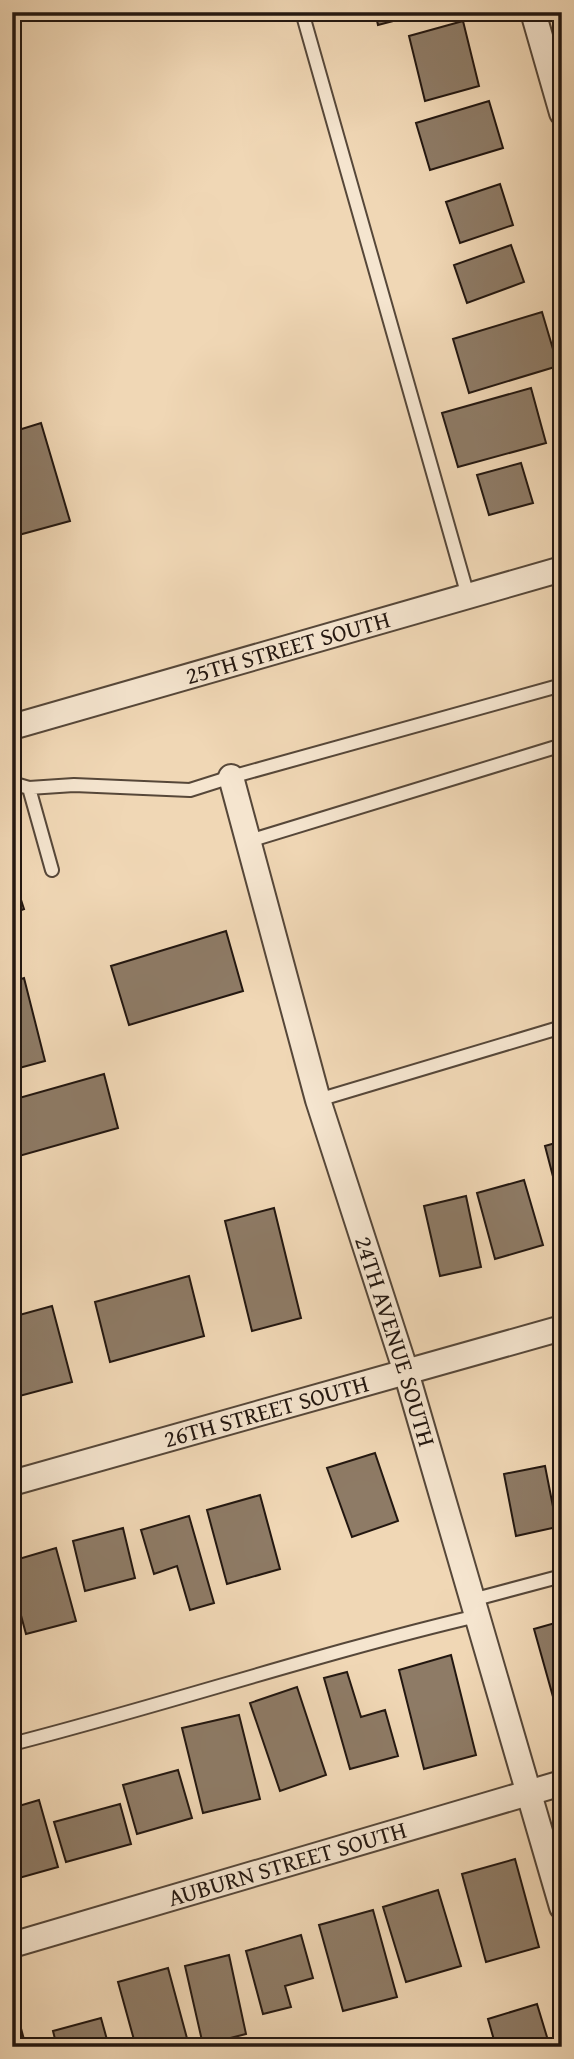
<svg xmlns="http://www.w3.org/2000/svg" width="574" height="2059" viewBox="0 0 574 2059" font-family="'Gentium Book Plus',serif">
<rect width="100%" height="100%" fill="#f0d7b5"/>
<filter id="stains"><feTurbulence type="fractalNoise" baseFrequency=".00286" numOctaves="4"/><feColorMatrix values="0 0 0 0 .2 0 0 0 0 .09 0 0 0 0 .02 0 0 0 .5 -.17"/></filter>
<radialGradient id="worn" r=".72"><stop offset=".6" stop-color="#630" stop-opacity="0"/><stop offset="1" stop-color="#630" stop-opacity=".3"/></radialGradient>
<path fill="#8e7b66" stroke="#231710" stroke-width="2" d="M375,12H415L416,15L378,25Z
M463,21L479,86L425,101L409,36Z
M489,101L503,148L430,170L416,123Z
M500,184L513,225L460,243L446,202Z
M511,245L524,282L467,303L454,265Z
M542,312L558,366L469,393L453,339Z
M531,388L546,443L458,467L442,413Z
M41,423L70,521L15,536L18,547L12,549V432Z
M521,463L533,503L489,515L477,475Z
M12,872L24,909L12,913Z
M226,931L243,991L129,1025L111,966Z
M24,978L45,1061L12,1070V982Z
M104,1074L118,1128L12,1158V1100Z
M562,1141V1211L545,1146Z
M524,1180L543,1245L495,1259L477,1193Z
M466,1196L481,1267L440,1276L424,1206Z
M274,1208L301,1318L252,1331L225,1221Z
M189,1276L204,1336L110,1362L95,1302Z
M52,1306L72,1382L12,1398V1317Z
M375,1453L398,1521L352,1537L327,1468Z
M545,1466L557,1527L516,1536L504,1474Z
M260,1495L280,1569L227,1584L207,1510Z
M189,1516L214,1603L190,1610L177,1566L154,1574L141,1530Z
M123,1528L135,1578L85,1591L73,1541Z
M56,1548L76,1621L26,1634L12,1582V1561Z
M562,1621V1710L557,1711L534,1629Z
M451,1655L476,1755L424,1769L399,1670Z
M347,1672L361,1717L385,1710L398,1756L350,1769L324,1678Z
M297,1687L326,1775L280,1791L250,1703Z
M239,1715L260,1799L203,1813L182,1728Z
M178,1770L192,1818L137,1834L123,1785Z
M39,1800L58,1867L12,1880V1808Z
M120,1804L131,1844L66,1862L54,1822Z
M515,1859L539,1947L486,1962L462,1874Z
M438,1890L461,1966L406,1982L383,1907Z
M373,1910L397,1997L343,2011L319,1925Z
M301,1935L313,1978L285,1986L291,2007L263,2014L246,1951Z
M229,1955L246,2034L203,2045L185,1966Z
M168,1968L188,2042L172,2047H136L118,1982Z
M12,1995L26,2047H12Z
M537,2004L550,2047H496L488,2019Z
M101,2018L109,2047H57L53,2031Z"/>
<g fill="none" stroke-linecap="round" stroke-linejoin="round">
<g stroke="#564739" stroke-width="16">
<path id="lane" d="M302,12L468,596
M12,783L29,788L74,785L190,790L231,777L562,685
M29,788L52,870
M249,841L556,747H562
M318,1100L562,1027
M472,1600L562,1576
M12,1744C168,1704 320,1653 477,1616"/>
</g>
<g stroke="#564739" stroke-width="28">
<g id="street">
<path d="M533,12L562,113"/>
<path id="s1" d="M12,727L562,569"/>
<path id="s2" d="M231,777L318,1100L406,1372L562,1907"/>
<path id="s3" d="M12,1483L562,1328"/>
<path id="s4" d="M12,1945L562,1783"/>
</g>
</g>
<use href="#lane" stroke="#f5e5cf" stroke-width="12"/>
<use href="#street" stroke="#f5e5cf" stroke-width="24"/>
</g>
<g text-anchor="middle" stroke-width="5" stroke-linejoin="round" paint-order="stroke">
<g font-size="24" fill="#231710" stroke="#f5e5cf">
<text dy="8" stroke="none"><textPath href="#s1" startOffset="287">25TH STREET SOUTH</textPath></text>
<text dy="8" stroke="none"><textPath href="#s2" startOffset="588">24TH AVENUE SOUTH</textPath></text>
<text dy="8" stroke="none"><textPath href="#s3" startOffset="264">26TH STREET SOUTH</textPath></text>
<text dy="8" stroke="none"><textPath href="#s4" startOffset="287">AUBURN STREET SOUTH</textPath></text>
</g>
</g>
<rect width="574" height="2059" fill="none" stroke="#f0d7b5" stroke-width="42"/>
<rect x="14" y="14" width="546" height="2031" fill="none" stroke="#231710" stroke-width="3.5"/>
<rect x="21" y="21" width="532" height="2017" fill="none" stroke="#231710" stroke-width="2"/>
<rect width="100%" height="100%" filter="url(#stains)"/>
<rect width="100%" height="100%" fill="url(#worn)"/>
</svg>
